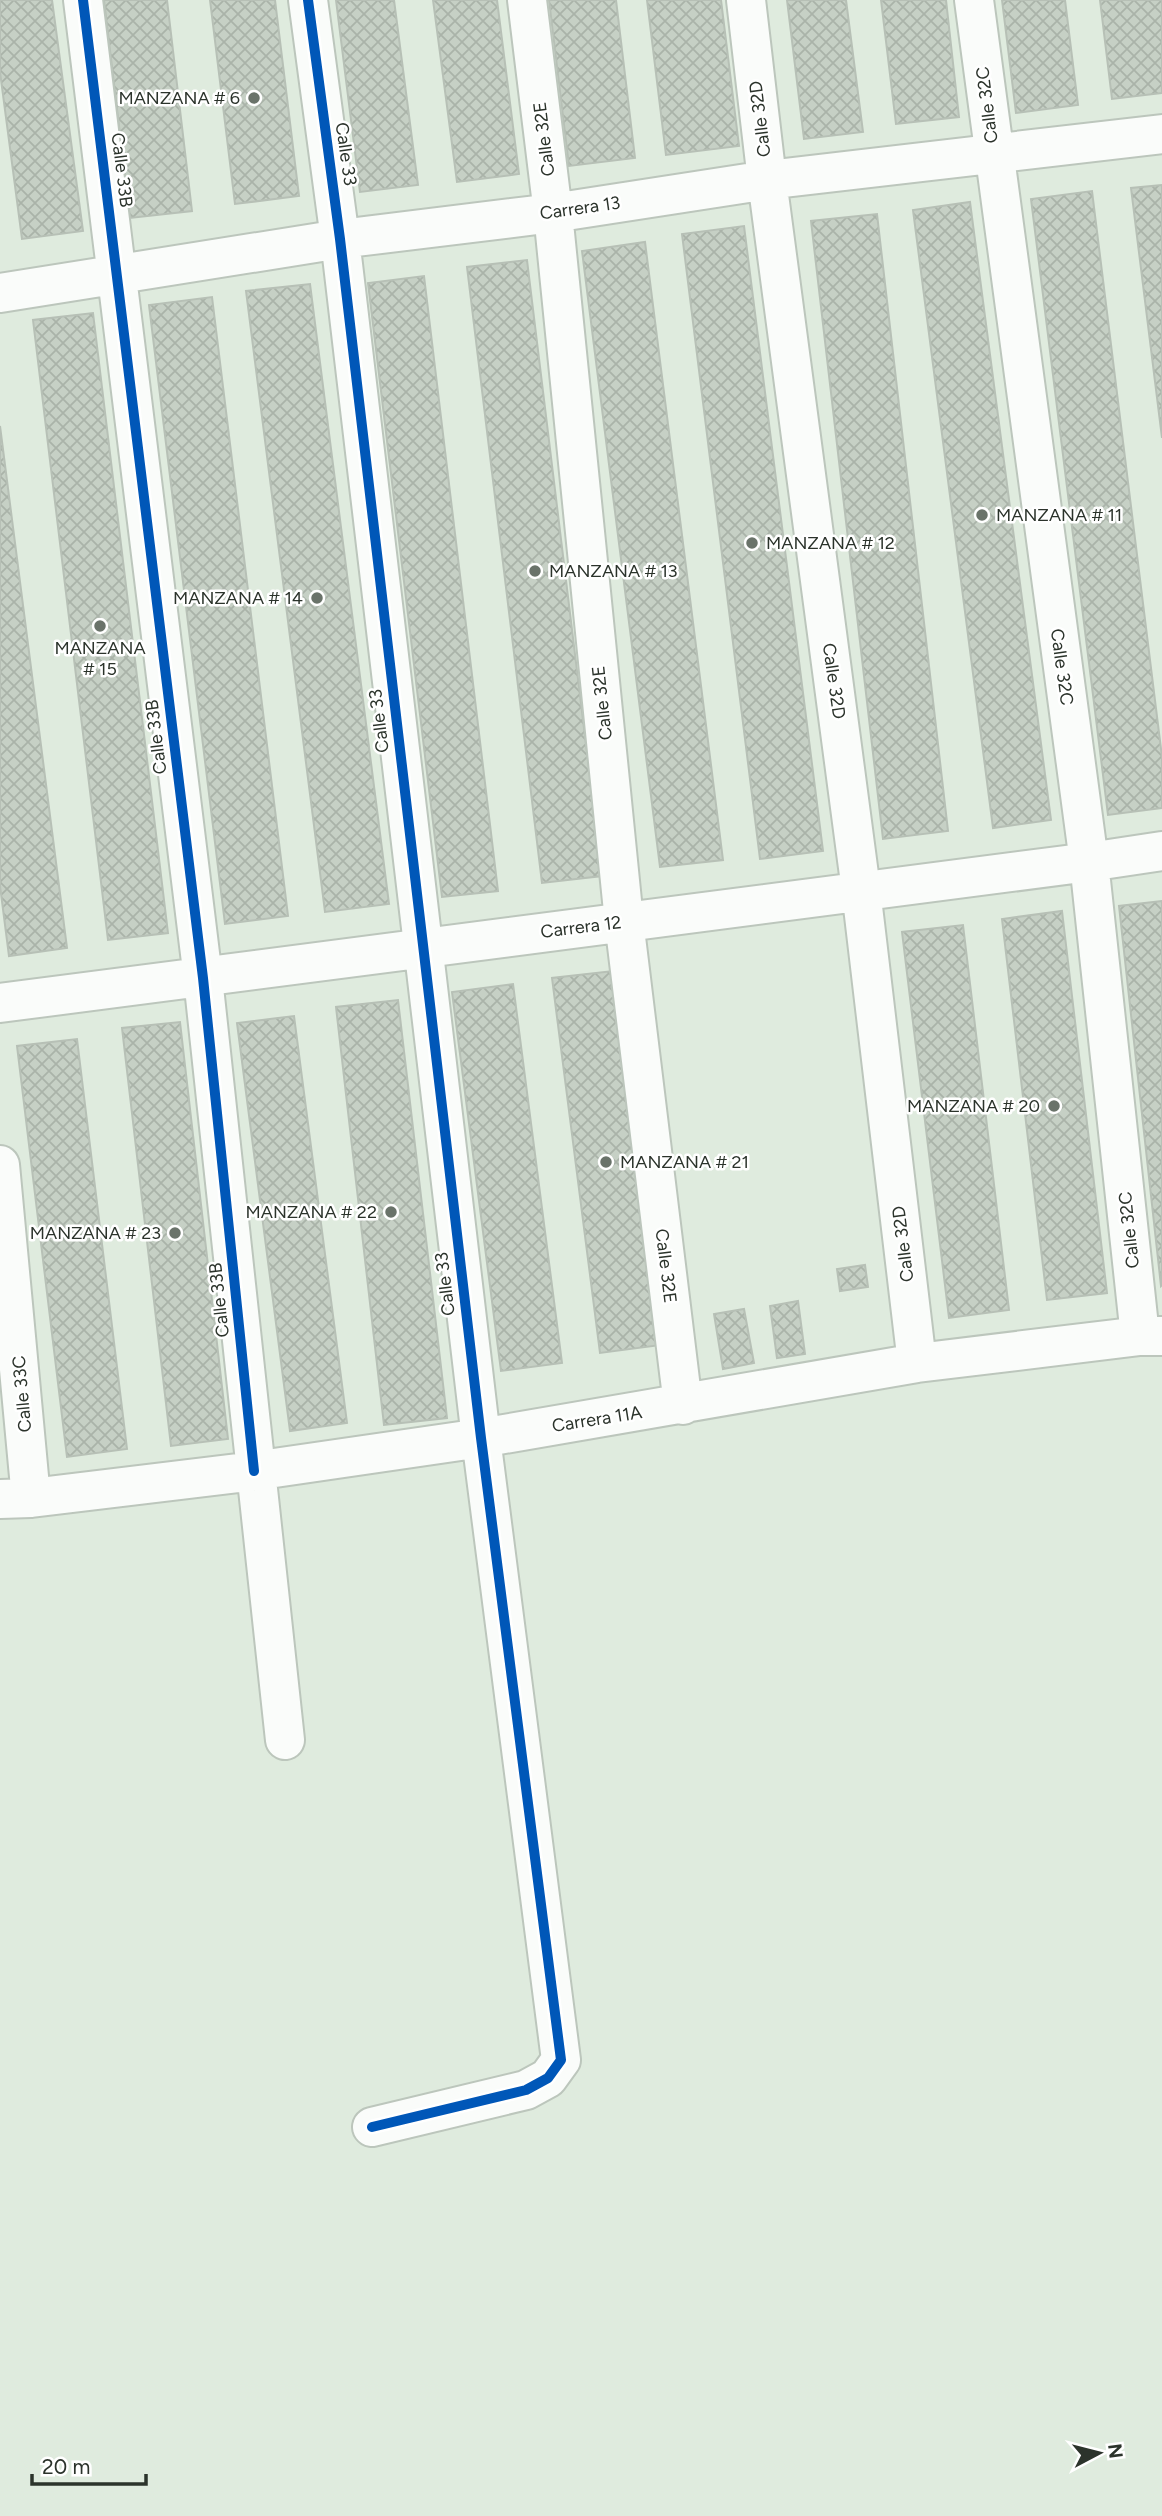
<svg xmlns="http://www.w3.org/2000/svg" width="1162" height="2516" viewBox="0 0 1162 2516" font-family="Figtree,sans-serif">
<defs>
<pattern id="building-cross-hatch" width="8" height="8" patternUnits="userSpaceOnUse" patternTransform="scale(1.75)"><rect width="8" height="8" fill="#c6d0c5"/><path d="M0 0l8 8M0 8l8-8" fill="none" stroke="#aab3a9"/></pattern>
</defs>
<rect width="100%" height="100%" fill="#dfebde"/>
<path fill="url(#building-cross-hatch)" stroke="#b7c0b6" stroke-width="2" d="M0,0H52L83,231L22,239L0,72Z
M104,0H167L192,211L130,218Z
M210,0H275L299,196L235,204Z
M336,0H394L418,185L360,192Z
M433,0H497L519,174L457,182Z
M549,0H616L635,158L569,166Z
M647,0H721L739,146L666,155Z
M787,0H846L863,132L804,139Z
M881,0H946L959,117L896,124Z
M1002,0H1065L1078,105L1016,113Z
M1100,0H1162V93L1112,99Z
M1162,185V438L1131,188Z
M1092,191L1162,757V808L1108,815L1031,199Z
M970,202L1051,820L993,828L913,210Z
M877,214L948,831L883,839L811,221Z
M744,226L823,851L760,859L682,234Z
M645,242L723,860L660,867L582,251Z
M527,260L602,876L542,883L467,267Z
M424,276L498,891L442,897L368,283Z
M310,284L389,904L325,912L246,291Z
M212,297L288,916L225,924L149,305Z
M93,313L168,933L108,940L33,320Z
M0,426L67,948L9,956L0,886Z
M1162,901V1285L1161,1286L1119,906Z
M1062,911L1107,1293L1047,1300L1002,919Z
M963,925L1009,1310L949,1318L902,932Z
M613,971L661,1345L600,1353L552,978Z
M513,984L562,1363L501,1371L452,992Z
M398,1000L447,1418L384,1425L336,1007Z
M294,1016L347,1423L290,1431L237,1023Z
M180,1022L228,1439L171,1446L122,1028Z
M77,1039L127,1449L67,1457L17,1046Z
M865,1265L868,1287L840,1291L837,1269Z
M798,1301L805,1354L777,1358L770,1306Z
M744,1309L754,1363L723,1369L714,1314Z"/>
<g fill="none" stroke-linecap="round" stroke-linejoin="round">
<g stroke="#bcc6bc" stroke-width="42">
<path id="minor" d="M83,0L203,978L285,1740
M308,0L340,239L481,1438L561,2060L548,2078L526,2090L372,2127
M527,0L553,213L624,921L683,1405
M746,0L767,180L861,890L917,1363
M974,0L1089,862L1140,1336
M0,293L340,239L553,213L767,180L1162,134
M0,1003L1089,862L1162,851
M0,1165L31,1498
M0,1499L31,1498L254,1471L481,1438L917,1363L1140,1336H1162"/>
</g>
<use href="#minor" stroke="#fafcfa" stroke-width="38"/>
<g stroke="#fff" stroke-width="15">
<path id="cycleway" d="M83,0L203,978L254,1471
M308,0L340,239L481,1438L561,2060L548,2078L526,2090L372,2127"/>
</g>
<use href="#cycleway" stroke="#0057b8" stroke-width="10"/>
</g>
<g fill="#6a736a" stroke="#fff" stroke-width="2.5">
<circle cx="254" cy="98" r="7"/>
<circle cx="982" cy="515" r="7"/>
<circle cx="752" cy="543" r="7"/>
<circle cx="535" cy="571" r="7"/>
<circle cx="317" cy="598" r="7"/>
<circle cx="100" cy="626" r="7"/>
<circle cx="1054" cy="1106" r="7"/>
<circle cx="606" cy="1162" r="7"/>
<circle cx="391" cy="1212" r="7"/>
<circle cx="175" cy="1233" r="7"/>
</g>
<g text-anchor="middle" stroke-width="5" stroke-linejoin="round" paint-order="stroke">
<g font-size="18" fill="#2b332b" stroke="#fff" text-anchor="end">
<text x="240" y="104">MANZANA # 6</text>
<text x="996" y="521" text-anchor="start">MANZANA # 11</text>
<text x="766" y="549" text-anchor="start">MANZANA # 12</text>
<text x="549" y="577" text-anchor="start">MANZANA # 13</text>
<text x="303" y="604">MANZANA # 14</text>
<text x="100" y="654" text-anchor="middle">MANZANA<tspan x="100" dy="21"># 15</tspan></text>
<text x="1040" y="1112">MANZANA # 20</text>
<text x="620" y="1168" text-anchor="start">MANZANA # 21</text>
<text x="377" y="1218">MANZANA # 22</text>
<text x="161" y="1239">MANZANA # 23</text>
</g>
<g font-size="18" fill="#2b332b" stroke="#fff">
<text transform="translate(987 105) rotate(-97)" y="6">Calle 32C</text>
<text transform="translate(760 119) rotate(-97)" y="6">Calle 32D</text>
<text transform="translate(544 139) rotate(-97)" y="6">Calle 32E</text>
<text transform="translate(346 154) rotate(82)" y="6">Calle 33</text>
<text transform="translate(122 170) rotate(83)" y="6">Calle 33B</text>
<text transform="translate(580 208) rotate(-8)" y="6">Carrera 13</text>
<text transform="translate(1062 667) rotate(82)" y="6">Calle 32C</text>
<text transform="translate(834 681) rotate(82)" y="6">Calle 32D</text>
<text transform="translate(602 703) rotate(-96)" y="6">Calle 32E</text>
<text transform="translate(379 721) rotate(-97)" y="6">Calle 33</text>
<text transform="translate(156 737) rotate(-97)" y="6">Calle 33B</text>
<text transform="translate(581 927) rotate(-7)" y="6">Carrera 12</text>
<text transform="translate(1129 1230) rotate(-96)" y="6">Calle 32C</text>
<text transform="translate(903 1244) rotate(-97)" y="6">Calle 32D</text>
<text transform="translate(666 1266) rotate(83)" y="6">Calle 32E</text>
<text transform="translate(445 1284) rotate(-97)" y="6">Calle 33</text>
<text transform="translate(219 1300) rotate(-96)" y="6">Calle 33B</text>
<text transform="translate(22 1394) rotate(-95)" y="6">Calle 33C</text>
<text transform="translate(597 1419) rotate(-9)" y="6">Carrera 11A</text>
</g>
</g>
<g transform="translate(1099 2453) rotate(83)" stroke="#ffffff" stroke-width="5" paint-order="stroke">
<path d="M0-5L12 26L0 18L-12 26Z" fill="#2b332b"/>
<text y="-10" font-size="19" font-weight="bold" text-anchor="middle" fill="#2b332b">N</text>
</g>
<path d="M32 2474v10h114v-10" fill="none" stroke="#2b332b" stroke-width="3.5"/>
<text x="42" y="2474" font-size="21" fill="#2b332b" stroke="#ffffff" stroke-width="5" paint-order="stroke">20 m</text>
</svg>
